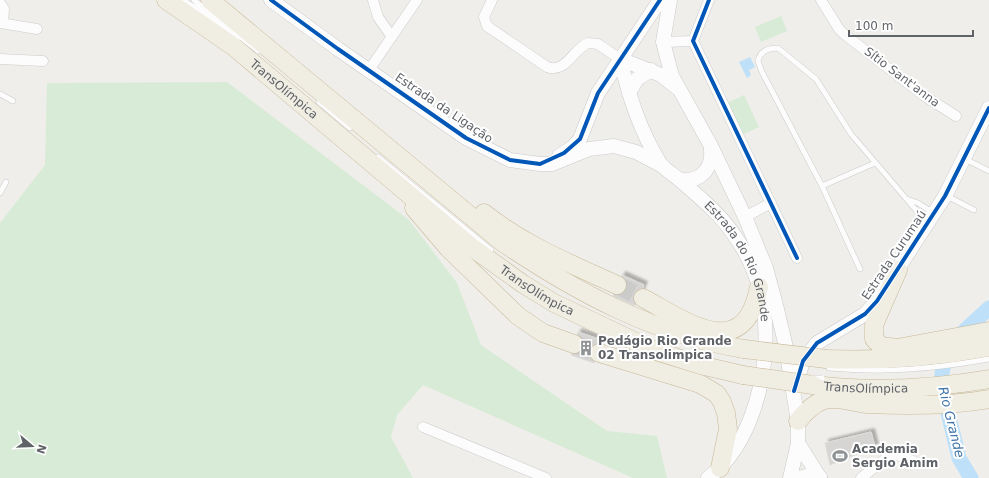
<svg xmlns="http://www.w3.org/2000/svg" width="989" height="478" viewBox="0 0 989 478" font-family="'DejaVu Sans',sans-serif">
<defs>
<filter id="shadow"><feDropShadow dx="3.5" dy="-3.5" stdDeviation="1" flood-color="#0004"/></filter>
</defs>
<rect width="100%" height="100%" fill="#efeeea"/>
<path fill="#d8ebd6" d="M781,16L787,31L761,42L755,27Z
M227,82L409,220L457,283L481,345L607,431L657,436L667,478H633L423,385L397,415L391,437L413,478H0V223L45,165L47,83Z
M744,95L759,127L740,136L725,104Z"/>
<path fill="#bfe0f9" d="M750,57L755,67L749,70L751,75L747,78L739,62Z"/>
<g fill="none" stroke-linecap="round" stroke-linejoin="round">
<path stroke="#bfe0f9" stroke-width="15" d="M971,478L959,458L942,388V373L946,357L954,344L963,332L989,308"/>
</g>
<path fill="#d6d5d3" stroke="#deddd9" filter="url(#shadow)" d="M622,275L644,285L635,306L613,296Z
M578,332L602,340L594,363L571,355Z
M871,432L875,447L830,465L825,443Z"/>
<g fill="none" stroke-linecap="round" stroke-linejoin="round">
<path stroke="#cbcbca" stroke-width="18" stroke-dasharray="18 9" stroke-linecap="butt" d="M617,285L643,298
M574,344L599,353"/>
<g stroke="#cbcccc" stroke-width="6">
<path id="lane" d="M183,0L201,11L237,39
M194,0L258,51
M0,94L13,101
M319,102L350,128
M378,157L491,250
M965,159L989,171
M822,186L875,163
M0,193L6,182
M947,196L974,210
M907,199L918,203L932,212
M860,269L822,186L762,72L758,61C760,51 769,48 778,48L816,79L851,134L915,209L929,220
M829,368C886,373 933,369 989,359"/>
</g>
<g stroke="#cbcccc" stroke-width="11">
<path id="street" d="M373,0L378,17L392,37
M492,0L484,17L487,26L547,67C566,74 573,49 588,43L598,44L620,59
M709,0L693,41L797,258
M821,0L839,29L844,34L923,95L956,116
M0,3L4,9L3,23
M0,23L37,29
M663,42L693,41
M0,59L43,61
M369,70L417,0
M745,217L771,203
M423,427L546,478
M861,478L893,453L913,461"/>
</g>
<g stroke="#cacacb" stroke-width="15">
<g id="secondary">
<path d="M271,0L338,49L466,138L510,160L540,164H552L589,149L614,146L636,152L661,165"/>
<path d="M670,0L663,42L672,76L711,146L745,217L766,268L776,305L785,343L798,421V443L790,478"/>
<path id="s1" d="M620,59C629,96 640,131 660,163C665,170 674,175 681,181C698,196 719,213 732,232C744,248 753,266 759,286C776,344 760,440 708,478"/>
<path d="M620,59L661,75L676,87"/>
<path d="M629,93L637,79L651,70"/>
<path d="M559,156L573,147L580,139L598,93L660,0"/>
<path d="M680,180C701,182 713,169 711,148"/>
<path d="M794,391L803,361L817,343L865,314L877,301L945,196L989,108"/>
<path d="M798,443L820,478"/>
<path d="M799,478L810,475L820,477"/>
</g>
</g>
<g stroke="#c8b996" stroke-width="19">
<g id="highway">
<path id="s2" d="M166,0L234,47L470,246L523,284L554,303L653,350L700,365L743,375"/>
<path d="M210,0L502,242C576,292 655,335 744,349"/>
<path d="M414,208L448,248L518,316L543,333L574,344"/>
<path d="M484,213C524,245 571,264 617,285"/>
<path d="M898,270L874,325V339L881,346L897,348L989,331"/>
<path d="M643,298C686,321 744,365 759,287"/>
<path d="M599,353L700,384L717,394L722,402L726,413L728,429L720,468"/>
<path d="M826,359C881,361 935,357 989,347"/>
<path id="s3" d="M813,385C872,392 930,389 989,379"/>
<path d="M798,421C805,412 813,404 824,400C838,396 853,403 867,404C907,406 949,406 989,399"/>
</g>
</g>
<use href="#lane" stroke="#fdfcfc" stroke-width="5"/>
<use href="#street" stroke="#fdfcfc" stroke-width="10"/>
<use href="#secondary" stroke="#fdfcfc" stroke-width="14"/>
<use href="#highway" stroke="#f0ede3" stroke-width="18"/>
<g stroke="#cbcccc" stroke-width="6" stroke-linecap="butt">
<path id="lane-bridge" d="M812,378H822"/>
</g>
<g stroke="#c8b996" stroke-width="19" stroke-linecap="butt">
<path id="highway-bridge" d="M744,349L826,359
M743,375L813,385"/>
</g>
<use href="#lane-bridge" stroke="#fdfcfc" stroke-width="5"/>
<use href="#highway-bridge" stroke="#f0ede3" stroke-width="18"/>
<g stroke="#fff" stroke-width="6">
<path id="cycleway" d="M271,0L338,49L466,138L510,160L540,164L564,153L580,139L598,93L660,0
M709,0L693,41L797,258
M794,391L803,361L817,343L865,314L877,301L945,196L989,108"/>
</g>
<use href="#cycleway" stroke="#0057b8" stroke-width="4"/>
</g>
<defs>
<g id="building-bare" transform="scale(1.2)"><path d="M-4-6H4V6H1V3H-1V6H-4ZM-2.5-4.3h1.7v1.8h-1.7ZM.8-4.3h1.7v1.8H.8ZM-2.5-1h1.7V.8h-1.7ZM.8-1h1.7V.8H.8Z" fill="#919496" stroke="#fff" stroke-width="2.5" paint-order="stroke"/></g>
<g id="stadium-bare" transform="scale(1.2)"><path d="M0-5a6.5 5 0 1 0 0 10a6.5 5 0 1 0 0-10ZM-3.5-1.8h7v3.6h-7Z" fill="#919496" stroke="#fff" stroke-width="2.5" paint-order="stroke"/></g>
</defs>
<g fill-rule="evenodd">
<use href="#building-bare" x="586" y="348"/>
<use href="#stadium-bare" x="840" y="456"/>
</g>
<g text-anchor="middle" stroke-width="4" stroke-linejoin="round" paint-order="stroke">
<g font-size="12" fill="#5f6368" stroke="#fff">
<text transform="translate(902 77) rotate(37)" y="4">Sítio Sant'anna</text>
<text dy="4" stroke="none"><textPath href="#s2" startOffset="148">TransOlímpica</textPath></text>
<text transform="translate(444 108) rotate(34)" y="4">Estrada da Ligação</text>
<text transform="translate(894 255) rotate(-56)" y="4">Estrada Curumaú</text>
<text dy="4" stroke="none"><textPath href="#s1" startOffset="241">Estrada do Rio Grande</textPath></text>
<text dy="4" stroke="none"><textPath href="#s2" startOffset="472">TransOlímpica</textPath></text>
<text dy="4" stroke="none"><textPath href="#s3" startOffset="53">TransOlímpica</textPath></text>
</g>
<g font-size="12" font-weight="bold" fill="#5f6368" stroke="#fff" text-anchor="start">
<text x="598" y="345">Pedágio Rio Grande<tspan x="598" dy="14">02 Transolimpica</tspan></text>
<text x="852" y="453">Academia<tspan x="852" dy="14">Sergio Amim</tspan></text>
</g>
<g font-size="13" font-style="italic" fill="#4174aa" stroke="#fff">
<text transform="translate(952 422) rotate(76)" y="5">Rio Grande</text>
</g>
</g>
<g transform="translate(32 446) rotate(109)" stroke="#ffffff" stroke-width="3" paint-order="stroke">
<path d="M0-3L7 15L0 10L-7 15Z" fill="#5f6368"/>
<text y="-6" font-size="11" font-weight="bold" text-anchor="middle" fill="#5f6368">N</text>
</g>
<path d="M849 30v6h124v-6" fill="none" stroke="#5f6368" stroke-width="2"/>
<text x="855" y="30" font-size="12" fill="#5f6368" stroke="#ffffff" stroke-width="3" paint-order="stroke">100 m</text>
</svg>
